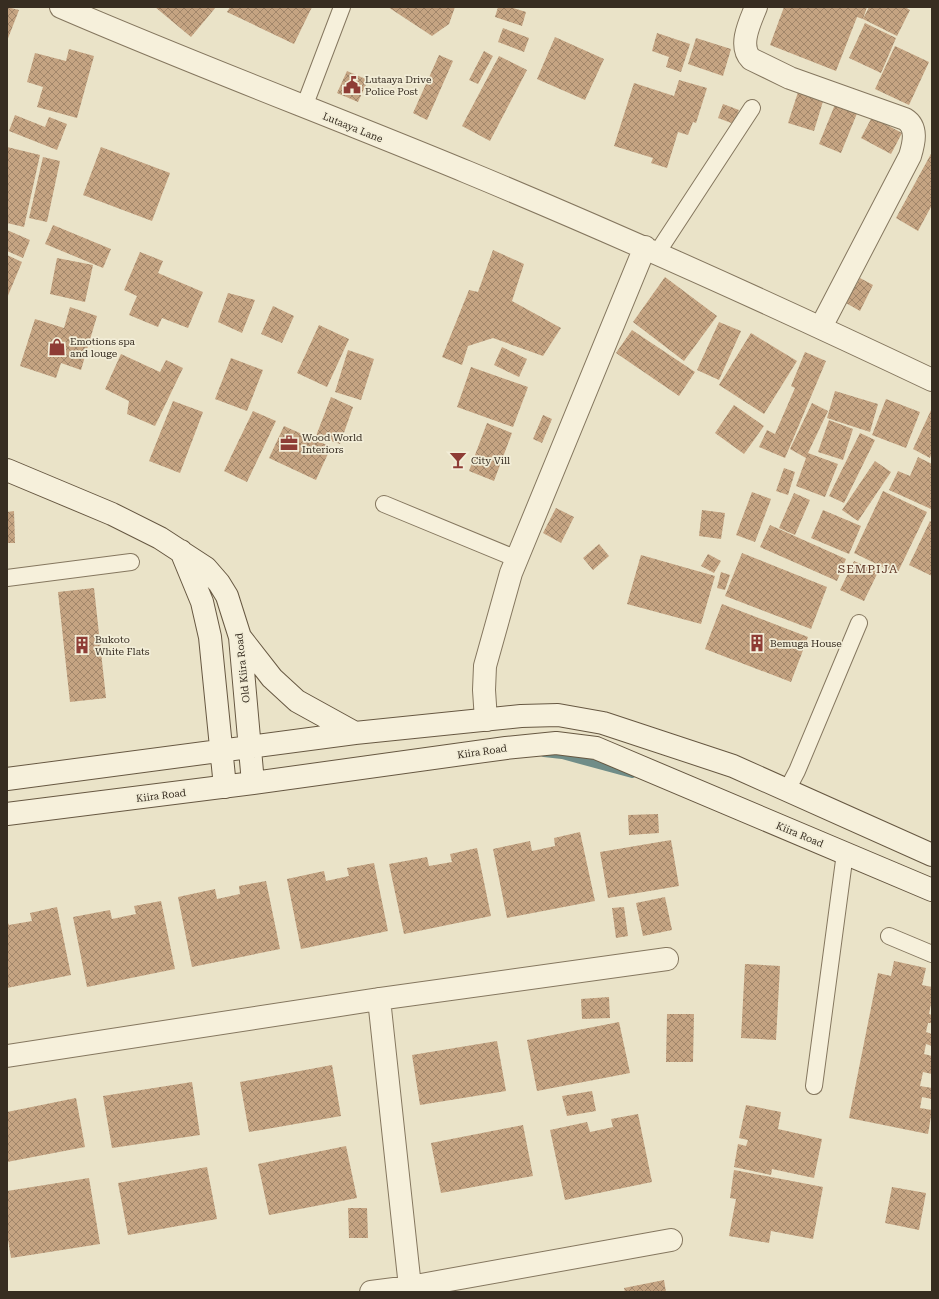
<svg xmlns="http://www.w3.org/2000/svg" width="939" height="1299" viewBox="0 0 939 1299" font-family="'Roboto Serif',serif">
<defs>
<pattern id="building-cross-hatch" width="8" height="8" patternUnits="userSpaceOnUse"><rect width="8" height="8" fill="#c5a482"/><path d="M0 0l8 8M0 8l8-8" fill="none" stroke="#a1866a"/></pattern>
</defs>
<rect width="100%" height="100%" fill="#eae3c8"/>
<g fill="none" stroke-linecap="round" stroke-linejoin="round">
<path stroke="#708d88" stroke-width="8" d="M544,753L562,755L632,774"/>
</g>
<path fill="url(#building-cross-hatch)" d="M7,7L19,10L7,41Z
M155,7H216L191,37Z
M230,7H312L294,44L227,12Z
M388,7H455L449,24L432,36Z
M498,7H510L526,12L522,26L495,17Z
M784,7H867L863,19L857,17L836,71L770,45Z
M869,7H905L910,10L897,36L863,19Z
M865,23L896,38L881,73L849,58Z
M503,28L529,38L524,52L498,42Z
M657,33L690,44L681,72L666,67L669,57L652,51Z
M555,37L604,59L585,100L537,79Z
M696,38L731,49L723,76L688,64Z
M895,46L929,62L909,105L875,89Z
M69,49L94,56L77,118L37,107L43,87L27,82L35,53L66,61Z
M484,51L493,56L478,84L469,80Z
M439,55L453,61L427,120L413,113Z
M499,56L527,70L490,141L462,126Z
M347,71L368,80L358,102L337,93Z
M679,80L707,88L696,123L693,122L688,135L678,132L667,168L651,163L653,158L614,146L634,83L674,96Z
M799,89L824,98L814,131L788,123Z
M836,102L858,111L841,153L819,144Z
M723,104L739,110L734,124L718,118Z
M15,115L45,127L49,117L67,124L57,150L9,131Z
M872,117L902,133L891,154L861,138Z
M7,147L40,155L24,227L7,223Z
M101,147L170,173L152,221L83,195Z
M932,152V205L918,231L896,218Z
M43,157L60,161L47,222L29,218Z
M53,225L111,249L103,268L45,244Z
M7,230L30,240L23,258L7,251Z
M493,250L524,264L512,301L561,328L543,356L493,338L468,346L462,365L442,357L469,290L478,292Z
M140,252L163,261L158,273L203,292L188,328L162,318L158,327L129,315L137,296L124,290Z
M7,255L22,262L7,298Z
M57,258L93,265L85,302L50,294Z
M665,277L717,316L684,361L633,322Z
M860,278L873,285L860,311L846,303Z
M228,293L255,300L242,333L218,322Z
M273,306L294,316L282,343L261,334Z
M70,307L97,316L81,370L61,363L56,378L20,366L35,319L64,328Z
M719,322L741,331L719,380L697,370Z
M319,325L349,339L327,387L297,373Z
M632,330L695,372L679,396L616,353Z
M751,333L797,361L764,414L719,385Z
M502,347L527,359L519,377L494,365Z
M348,350L374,359L361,400L335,392Z
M805,352L826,361L785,458L759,447L767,430L775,434L795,388L791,386Z
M121,354L160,372L166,360L183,368L155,426L127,414L129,401L105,389Z
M231,358L263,370L247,411L215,399Z
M471,367L528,387L513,427L457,407Z
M835,391L878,404L870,432L827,418Z
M331,397L353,407L340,444L316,436Z
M886,399L920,412L906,448L872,435Z
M173,401L203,412L180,473L149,461Z
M812,403L828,411L808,453L838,464L825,497L796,486L806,458L790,449Z
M734,405L764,426L744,454L715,433Z
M932,408V452L930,458L913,449Z
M253,411L276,421L247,482L224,471Z
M543,415L552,419L542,443L533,439Z
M829,420L853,429L843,460L818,452Z
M487,423L512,433L494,481L469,471Z
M284,426L331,447L316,480L269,458Z
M860,433L875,440L844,503L829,496Z
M918,457L932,464L931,509L889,490L898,471L910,476Z
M875,461L891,472L858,521L842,510Z
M784,468L795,472L788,495L776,491Z
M883,491L927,512L897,574L854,553Z
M752,492L771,499L755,542L736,535Z
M794,493L810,500L795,535L779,528Z
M556,508L574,517L561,543L543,533Z
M702,510L725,513L721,539L699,536Z
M823,510L861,526L849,554L811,538Z
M14,511L15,543H7V512Z
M930,521L932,522V576L909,565Z
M770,525L846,559L837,581L760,547Z
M599,544L609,556L593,570L583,558Z
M742,553L827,587L811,629L725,596Z
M708,554L721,561L714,573L701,566Z
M641,555L715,576L701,624L627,604Z
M854,561L878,572L864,601L840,590Z
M721,572L730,575L725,590L717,588Z
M94,588L106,698L70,702L58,592Z
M722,604L808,637L791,682L705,649Z
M658,814L659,833L629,835L628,815Z
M580,832L595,901L507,918L493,849L530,841L532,851L555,846L554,838Z
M671,840L679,886L608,898L600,852Z
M477,848L491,916L404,934L389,864L427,857L429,866L452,862L450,854Z
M374,863L388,931L301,949L287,879L324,871L326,881L349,876L347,868Z
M266,881L280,949L192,967L178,897L215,889L217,899L240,894L239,886Z
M665,897L672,930L643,936L636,903Z
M161,901L175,969L87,987L73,917L110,910L112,919L136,914L134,906Z
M57,907L71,975L7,988V921L9,925L32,921L30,913Z
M624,907L628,936L616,938L612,908Z
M894,961L926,968L922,985L932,987V1005L931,1004L929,1014L932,1015V1023H928L926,1032L932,1034V1046L926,1044L924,1054L932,1056V1074L923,1072L920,1086L932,1088V1099L922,1097L920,1108L932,1110L928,1134L849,1118L878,973L891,976Z
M745,964L780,966L776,1040L741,1038Z
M609,997L610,1018L582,1019L581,999Z
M667,1014H694L693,1062H666Z
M619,1022L630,1073L537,1091L527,1040Z
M497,1041L506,1091L420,1105L412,1055Z
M332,1065L341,1116L249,1132L240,1082Z
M192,1082L200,1135L112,1148L103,1096Z
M592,1091L596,1111L567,1116L562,1096Z
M76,1098L85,1147L7,1162V1112Z
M746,1105L781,1112L778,1129L822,1139L814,1178L772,1169L771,1175L734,1167L738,1144L746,1146L748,1140L739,1138Z
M638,1114L652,1182L565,1200L550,1130L587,1122L590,1132L613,1127L611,1119Z
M523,1125L533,1176L441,1193L431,1143Z
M346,1146L357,1198L269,1215L258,1164Z
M207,1167L217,1219L128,1235L118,1183Z
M734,1170L823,1187L813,1239L771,1231L769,1243L729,1236L736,1199L730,1198Z
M89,1178L100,1244L11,1258L7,1233V1191Z
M892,1187L926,1193L919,1230L885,1223Z
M348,1208H367L368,1238H349Z
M664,1280L666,1292H625L624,1288Z"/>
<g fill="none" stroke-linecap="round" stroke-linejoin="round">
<g stroke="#85775f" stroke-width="18">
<path id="lane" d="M304,107L342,7
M657,253L752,108
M384,504L517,559
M7,578L131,562
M787,790L797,771L859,623
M889,936L932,954
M814,1086L845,853"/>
</g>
<g stroke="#85775f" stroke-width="24">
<path id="street" d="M61,7C195,65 332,116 467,172C624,237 778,307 932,380
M756,7C750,22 738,46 751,59L790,78L905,119C918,127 914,143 910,156L821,327
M486,720L484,690L485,666L511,573L645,247
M379,999L410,1287
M7,1056L379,999L667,959
M371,1292L410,1287L671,1240"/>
</g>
<g stroke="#675842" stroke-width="24">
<path id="secondary" d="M7,470L112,514L160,538L206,568L219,583L227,596L240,637L253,783
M181,551L202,602L210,637L225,787
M240,637L272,678L297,701L355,733
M7,779L355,733L521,716L558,715L603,723L733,766L932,855
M7,814L253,783L506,748L556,743L596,748L932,890"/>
</g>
<use href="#lane" stroke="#f6f0db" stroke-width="16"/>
<use href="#street" stroke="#f6f0db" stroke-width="22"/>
<use href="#secondary" stroke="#f6f0db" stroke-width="22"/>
</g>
<defs>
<g id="civic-bare" transform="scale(1.38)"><path d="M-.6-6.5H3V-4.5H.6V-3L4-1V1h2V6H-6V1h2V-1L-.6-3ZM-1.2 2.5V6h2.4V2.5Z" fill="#8e3c35" stroke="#f2edd7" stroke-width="2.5" paint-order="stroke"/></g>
<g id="shop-bare" transform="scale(1.38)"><path d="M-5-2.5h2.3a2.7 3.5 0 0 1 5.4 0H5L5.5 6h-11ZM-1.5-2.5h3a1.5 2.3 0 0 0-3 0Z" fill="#8e3c35" stroke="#f2edd7" stroke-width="2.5" paint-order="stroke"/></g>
<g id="office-bare" transform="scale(1.38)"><path d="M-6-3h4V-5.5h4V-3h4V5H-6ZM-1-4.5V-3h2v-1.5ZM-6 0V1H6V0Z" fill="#8e3c35" stroke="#f2edd7" stroke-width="2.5" paint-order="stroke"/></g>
<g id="bar-bare" transform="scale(1.38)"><path d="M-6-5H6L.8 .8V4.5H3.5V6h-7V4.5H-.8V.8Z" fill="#8e3c35" stroke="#f2edd7" stroke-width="2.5" paint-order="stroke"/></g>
<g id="building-bare" transform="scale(1.38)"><path d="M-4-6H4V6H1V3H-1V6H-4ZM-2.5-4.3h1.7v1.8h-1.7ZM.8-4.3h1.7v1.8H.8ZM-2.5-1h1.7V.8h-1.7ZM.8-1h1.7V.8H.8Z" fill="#8e3c35" stroke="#f2edd7" stroke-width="2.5" paint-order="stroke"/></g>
</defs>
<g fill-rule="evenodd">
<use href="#civic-bare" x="352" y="85"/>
<use href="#shop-bare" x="57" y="347"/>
<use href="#office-bare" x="289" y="443"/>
<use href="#bar-bare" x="458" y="460"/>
<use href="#building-bare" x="757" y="643"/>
<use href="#building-bare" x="82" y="645"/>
</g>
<g text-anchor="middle" stroke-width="3.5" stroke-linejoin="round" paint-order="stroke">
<g font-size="10" fill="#372d21" stroke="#f2edd7" text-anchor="start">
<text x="365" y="83">Lutaaya Drive<tspan x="365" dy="12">Police Post</tspan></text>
<text x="70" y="345">Emotions spa<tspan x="70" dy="12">and louge</tspan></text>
<text x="302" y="441">Wood World<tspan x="302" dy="12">Interiors</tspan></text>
<text x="471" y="464">City Vill</text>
<text x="95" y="643">Bukoto<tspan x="95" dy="12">White Flats</tspan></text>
<text x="770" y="647">Bemuga House</text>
</g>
<g font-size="10" fill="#372d21" stroke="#f2edd7">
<text transform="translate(353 127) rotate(22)" y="4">Lutaaya Lane</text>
<text transform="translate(242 668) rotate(-96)" y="4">Old Kiira Road</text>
<text transform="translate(482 751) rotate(-8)" y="4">Kiira Road</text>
<text transform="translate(161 795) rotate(-7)" y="4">Kiira Road</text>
<text transform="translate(800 834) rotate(23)" y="4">Kiira Road</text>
</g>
<g font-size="12" letter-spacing="1" fill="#5f3625" stroke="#f2edd7">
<text x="868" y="573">SEMPIJA</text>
</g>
</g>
<rect width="939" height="1299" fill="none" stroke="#372d21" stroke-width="16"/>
</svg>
